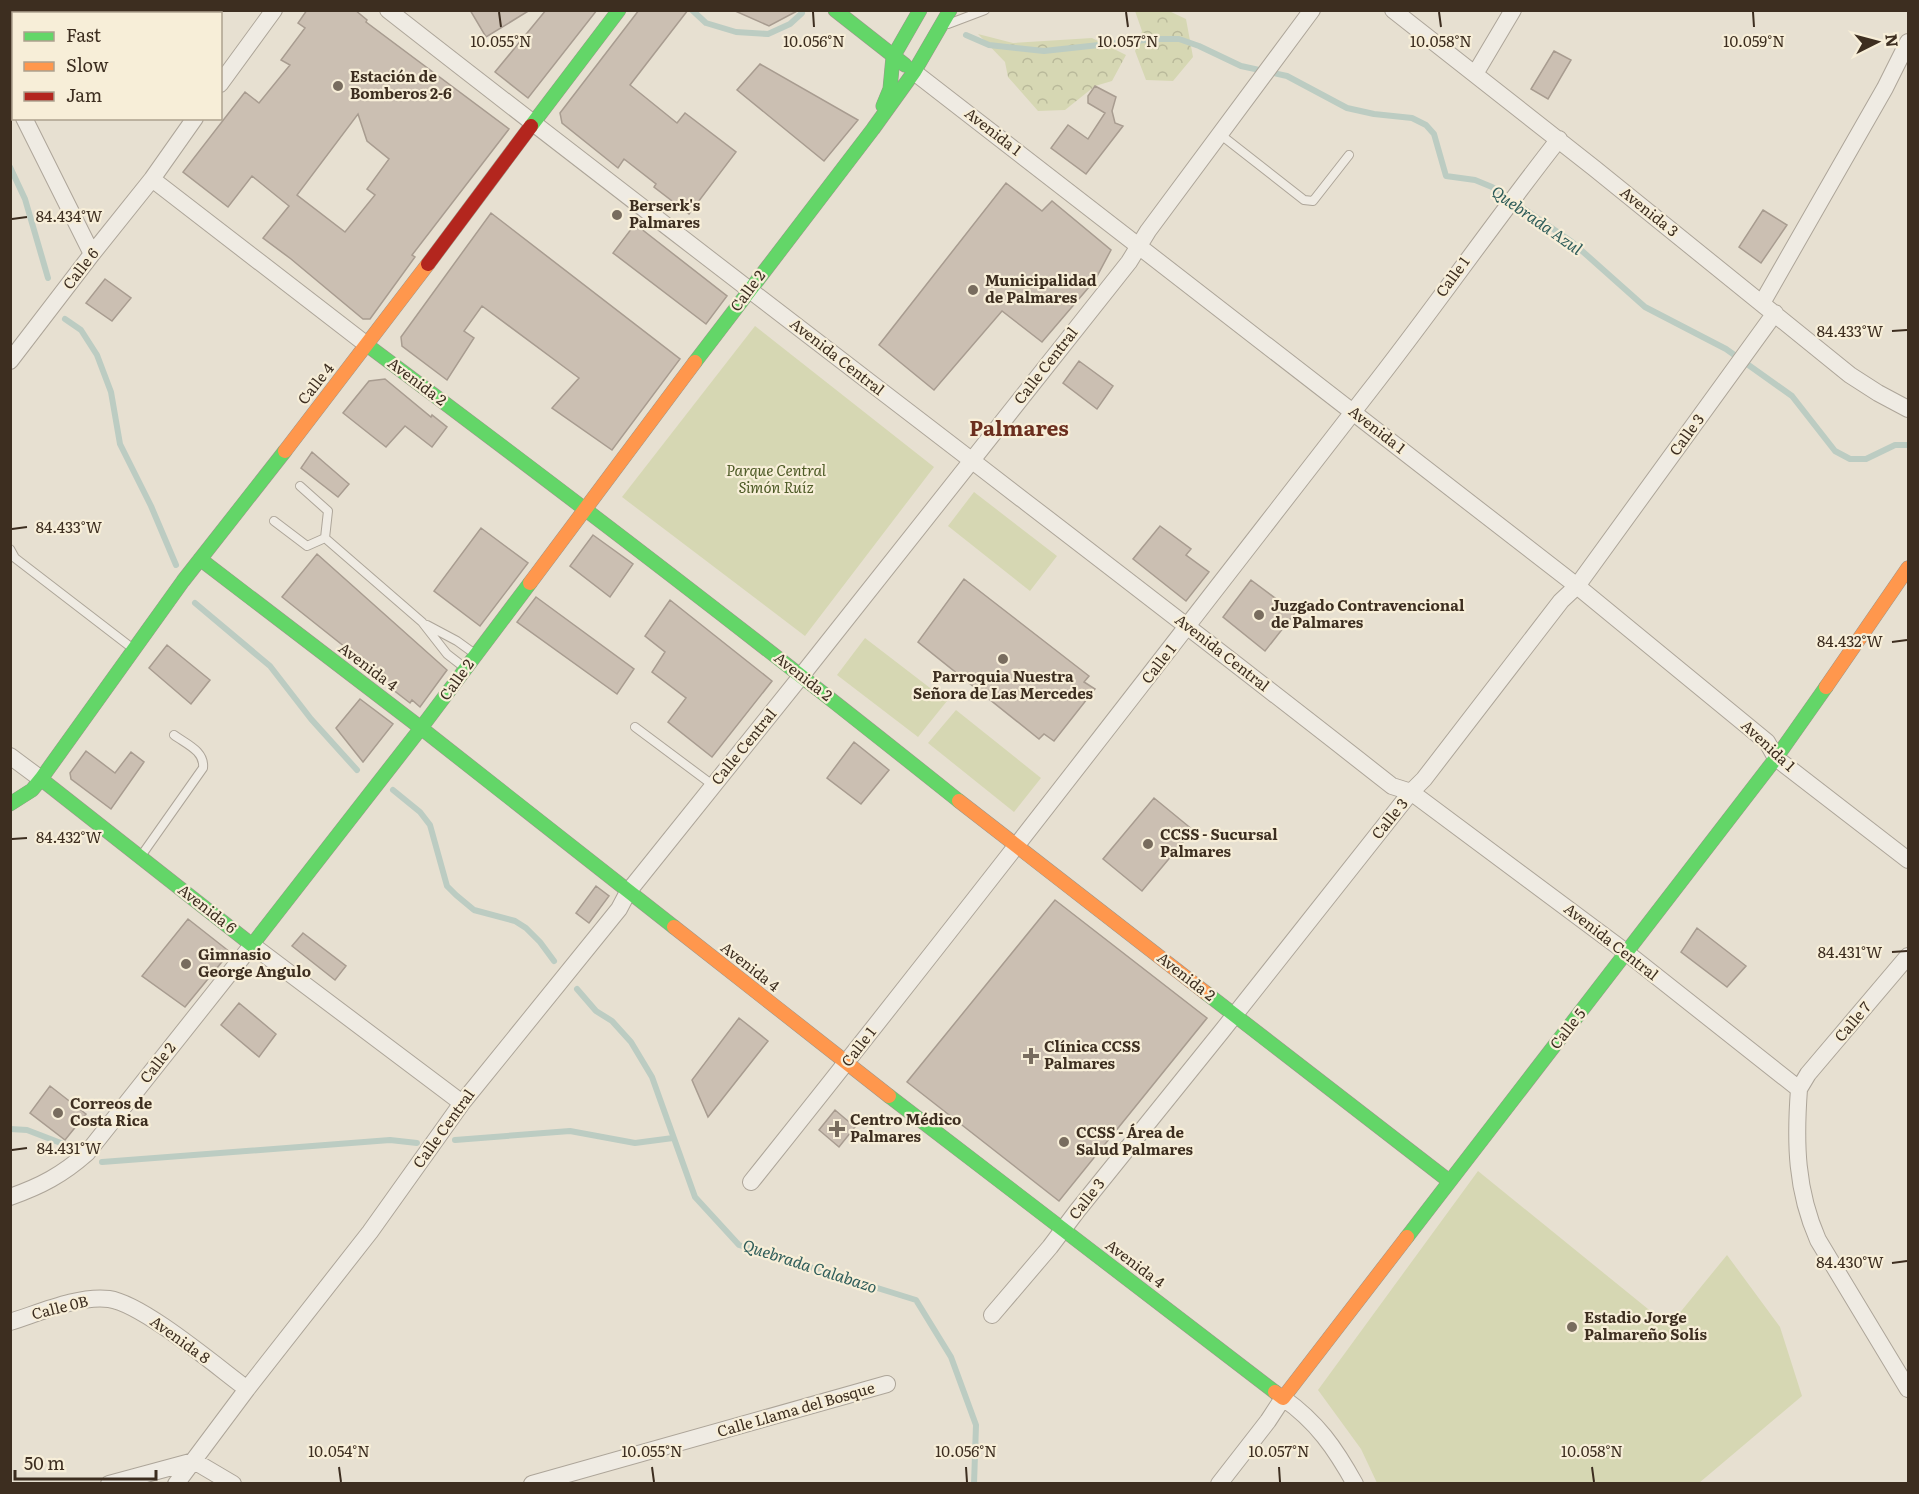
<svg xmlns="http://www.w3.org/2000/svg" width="1919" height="1494" viewBox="0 0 1919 1494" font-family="Literata,serif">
<defs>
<pattern id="forest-crowns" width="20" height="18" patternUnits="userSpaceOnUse" patternTransform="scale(1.5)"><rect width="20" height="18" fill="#d6d7b3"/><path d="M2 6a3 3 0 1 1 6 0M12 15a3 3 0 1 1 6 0" fill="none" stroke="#b9b99a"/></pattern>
</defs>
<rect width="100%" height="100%" fill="#e7e0d1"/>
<path fill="url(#forest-crowns)" d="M1135,11H1169L1186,19L1193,57L1173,81L1146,80L1135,51L1142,31Z
M978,34L1013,43L1092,38L1126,55L1112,81L1095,86L1065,110L1038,111L1008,77L1005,62Z"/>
<path fill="#d6d7b3" d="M755,326L934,467L805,636L622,497Z
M974,492L1057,556L1030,591L948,526Z
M865,638L947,701L918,737L837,675Z
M956,710L1041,778L1014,812L928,743Z
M1478,1171L1669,1326L1727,1255L1780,1327L1802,1396L1699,1483H1377L1361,1449L1318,1390Z"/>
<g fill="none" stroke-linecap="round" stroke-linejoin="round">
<path stroke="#bcccc2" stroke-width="6" d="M692,10L706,23L736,32L768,34L790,24L802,13
M966,35L989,45L1044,51L1154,39H1179L1199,46L1241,66L1287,76L1347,108L1374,114L1412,118L1426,125L1434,134L1446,176L1475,180L1492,187L1572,242L1645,307L1726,349L1792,396L1835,451L1850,459H1866L1895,445H1908
M10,167L25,199L48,278
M65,319L81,330L97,355L111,392L120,444L151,506L176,565
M195,603L270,666L311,719L357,770
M393,790L420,812L430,825L447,886L456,895L474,910L515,921L526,928L540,942L554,961
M577,989L596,1011L612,1021L631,1042L652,1077L695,1197L739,1245L916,1300L951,1357L976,1425L974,1484
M10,1129L27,1130L66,1145
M455,1140L570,1131L635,1143L673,1138
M102,1162L390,1140L417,1143"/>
</g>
<path fill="#cbbfb2" stroke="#a89c90" stroke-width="1.5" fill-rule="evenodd" d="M307,10H355L367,20L366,22L509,129L412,255L415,257L370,319H363L291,259L263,238L289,206L252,176L228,207L183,172L245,92L259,103L290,65L281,60L305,28L298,23ZM358,114L367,141L389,159L367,189L375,195L345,232L297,195Z
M470,10H530L486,37Z
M546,10H597L528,98L495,72Z
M639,10H688L630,85L677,123L685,113L736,152L689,214L654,187L656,184L624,159L618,168L562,123L560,113Z
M733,10H799L769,26Z
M1554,51L1571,60L1548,99L1531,89Z
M760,64L858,120L824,161L737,90Z
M1095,86L1116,97L1112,111L1115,123L1123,126L1086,174L1051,148L1068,125L1088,139L1105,113L1088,103V96Z
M1006,183L1042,211L1052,201L1111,250L1095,280L1042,342L1002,311L934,390L879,345Z
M1763,210L1787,225L1761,263L1739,247Z
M491,213L680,359L612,450L552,408L579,378L482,306L464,331L474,338L447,380L402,346L401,337Z
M635,224L727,296L706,324L613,253Z
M105,279L131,298L112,321L86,303Z
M1079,361L1113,386L1097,409L1063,383Z
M385,379L431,417L432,415L447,427L432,447L405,426L386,447L343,413L369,381Z
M312,452L349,484L338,497L301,468Z
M1160,526L1191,549L1186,555L1209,572L1186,601L1133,559Z
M481,528L528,563L480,626L434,591Z
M593,535L633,564L610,597L570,566Z
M317,554L447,670L420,707L412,700L410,703L378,678L380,675L282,597Z
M964,579L1089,676L1084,682L1095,689L1054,741L1044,734L1039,739L918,642Z
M1251,580L1295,613L1265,651L1223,617Z
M536,597L634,669L617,694L517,622Z
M670,600L772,681L712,757L668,722L686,698L652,672L665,652L645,636Z
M167,645L210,680L191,704L149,668Z
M360,699L393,724L363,762L336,728Z
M854,742L889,770L861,804L827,778Z
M86,751L115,773L131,752L144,762L111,809L71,779L70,773Z
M1154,798L1193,830L1142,891L1103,859Z
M596,886L609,896L589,923L576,913Z
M1055,900L1207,1018L1059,1201L907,1082Z
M188,919L230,952L185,1007L142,976Z
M1697,928L1746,966L1727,987L1681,952Z
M303,933L346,966L335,980L292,946Z
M239,1003L276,1034L259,1057L221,1025Z
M739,1018L768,1041L708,1117L692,1080Z
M50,1086L86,1114L65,1140L30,1113Z
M835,1110L855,1127L839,1147L819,1130Z"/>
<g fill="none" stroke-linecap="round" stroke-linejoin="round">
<g stroke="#ada599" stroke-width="10">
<path id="lane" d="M948,24L985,10
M1221,135L1304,200L1313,201L1349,155
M300,486L328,511L325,538
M274,521L307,546L325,538
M325,538L422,622L447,654L465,668
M10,549L15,558L132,648
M427,625L457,641L475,654
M635,727L714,786
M141,856L203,768C205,751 186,744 174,735"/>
</g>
<g stroke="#ada599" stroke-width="18">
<path id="street" d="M388,10C721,271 1060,525 1392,786L1411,792L1627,953L1799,1089C1795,1143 1796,1190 1818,1240L1908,1389
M1393,10L1594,168L1850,375L1878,393L1908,409
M914,72L1577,586L1767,742L1776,758L1908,860
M1475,74L1513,10
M220,84L274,10
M10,91L14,97
M24,118L92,254
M152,179L367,345
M1762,303L1885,88L1908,42
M10,361L92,254L152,179L195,118
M10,756L41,779
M1799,1089L1808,1074L1908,956
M751,1182C959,922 1163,657 1367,394C1433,310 1493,223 1559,139
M10,1197C41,1186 62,1175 87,1153L252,945L462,1103
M992,1315L1050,1247L1077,1211L1222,1031L1411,792L1424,779L1561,601L1577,586L1775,313
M10,1322C39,1313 79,1295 109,1299C143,1304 216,1366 247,1389
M109,1484L194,1461L233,1484
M176,1484L247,1389L370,1232L462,1103L619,909L628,892L802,675L1129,262L1148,231L1312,10
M532,1484L887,1384
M1219,1484L1268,1421L1283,1398C1317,1422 1335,1448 1355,1484"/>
</g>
<g stroke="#9c958a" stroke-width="15">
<path id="fast" d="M835,10L905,65
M883,106L890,89L893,57L920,10
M531,126L619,10
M367,345C567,494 764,645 959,801
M695,362L873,129L914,72L950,10
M200,559L421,728L674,927
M41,779L252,945L421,728L530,583
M10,804L32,790L41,779L183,581L285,451
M1206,993L1449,1181
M889,1096L1275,1392
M1407,1237L1776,758L1826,687"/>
</g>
<g stroke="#9c958a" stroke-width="15">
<path id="slow" d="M285,451L428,264
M530,583L695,362
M1826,687L1908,568
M959,801L1206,993
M674,927L889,1096
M1275,1392L1283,1398L1407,1237"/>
</g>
<g stroke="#9c958a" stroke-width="15">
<path id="jam" d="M428,264L531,126"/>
</g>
<use href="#lane" stroke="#efebe3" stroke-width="8"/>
<use href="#street" stroke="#efebe3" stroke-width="16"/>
<use href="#fast" stroke="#63d668" stroke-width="14"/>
<use href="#slow" stroke="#ff974d" stroke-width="14"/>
<use href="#jam" stroke="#b3261e" stroke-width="14"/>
</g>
<path fill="none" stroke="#3d2e20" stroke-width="2" d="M499,12L501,27M813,12L814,27M1126,12L1128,27M1439,12L1441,27M1753,12L1754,27M12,219L27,217M1892,331L1907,330M12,529L27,527M1892,642L1907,640M12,839L27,838M1892,952L1907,951M12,1150L27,1148M1892,1263L1907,1261M339,1467L341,1482M652,1467L654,1482M966,1467L967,1482M1279,1467L1280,1482M1592,1467L1594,1482"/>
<g fill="#786c5e" stroke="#f7eed8" stroke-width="2">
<circle cx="338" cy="86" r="6"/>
<circle cx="617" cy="215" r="6"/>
<circle cx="973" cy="290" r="6"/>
<circle cx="1259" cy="615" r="6"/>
<circle cx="1003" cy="659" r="6"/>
<circle cx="1148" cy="844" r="6"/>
<circle cx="186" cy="964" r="6"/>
<path d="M1028 1047h6v6h6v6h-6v6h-6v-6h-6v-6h6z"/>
<circle cx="58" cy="1113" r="6"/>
<path d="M834 1120h6v6h6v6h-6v6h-6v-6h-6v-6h6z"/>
<circle cx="1064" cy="1142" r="6"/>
<circle cx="1572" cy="1327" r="6"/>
</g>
<g text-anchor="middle" stroke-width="4.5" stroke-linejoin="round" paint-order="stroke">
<g font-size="15" font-weight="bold" fill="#3d2e20" stroke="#f7eed8" text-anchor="start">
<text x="350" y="82">Estación de<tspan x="350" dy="17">Bomberos 2-6</tspan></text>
<text x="629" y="211">Berserk's<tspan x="629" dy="17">Palmares</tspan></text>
<text x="985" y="286">Municipalidad<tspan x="985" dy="17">de Palmares</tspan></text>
<text x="1271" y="611">Juzgado Contravencional<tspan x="1271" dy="17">de Palmares</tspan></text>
<text x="1003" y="682" text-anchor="middle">Parroquia Nuestra<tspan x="1003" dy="17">Señora de Las Mercedes</tspan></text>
<text x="1160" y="840">CCSS - Sucursal<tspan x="1160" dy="17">Palmares</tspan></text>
<text x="198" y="960">Gimnasio<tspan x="198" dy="17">George Angulo</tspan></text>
<text x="1044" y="1052">Clínica CCSS<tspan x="1044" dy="17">Palmares</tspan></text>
<text x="70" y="1109">Correos de<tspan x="70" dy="17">Costa Rica</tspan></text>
<text x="850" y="1125">Centro Médico<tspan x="850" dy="17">Palmares</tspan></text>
<text x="1076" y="1138">CCSS - Área de<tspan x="1076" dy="17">Salud Palmares</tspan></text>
<text x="1584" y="1323">Estadio Jorge<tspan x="1584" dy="17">Palmareño Solís</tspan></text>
</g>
<g font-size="15" fill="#3d2e20" stroke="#f7eed8">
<text transform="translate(993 132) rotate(38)" y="5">Avenida 1</text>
<text transform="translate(1649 212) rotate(39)" y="5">Avenida 3</text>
<text transform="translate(81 269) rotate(-52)" y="5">Calle 6</text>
<text transform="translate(1453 277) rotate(-54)" y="5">Calle 1</text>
<text transform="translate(748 291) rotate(-53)" y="5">Calle 2</text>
<text transform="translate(837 357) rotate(38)" y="5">Avenida Central</text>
<text transform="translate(1046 366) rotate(-52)" y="5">Calle Central</text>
<text transform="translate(417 382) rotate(37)" y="5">Avenida 2</text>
<text transform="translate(316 384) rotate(-52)" y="5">Calle 4</text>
<text transform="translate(1377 430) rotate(38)" y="5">Avenida 1</text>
<text transform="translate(1687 435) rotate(-54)" y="5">Calle 3</text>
<text transform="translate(1222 653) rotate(38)" y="5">Avenida Central</text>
<text transform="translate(1159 664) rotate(-52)" y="5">Calle 1</text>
<text transform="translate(368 667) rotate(37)" y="5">Avenida 4</text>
<text transform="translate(803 677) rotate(38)" y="5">Avenida 2</text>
<text transform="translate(457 680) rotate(-54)" y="5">Calle 2</text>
<text transform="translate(1768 746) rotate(43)" y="5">Avenida 1</text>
<text transform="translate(744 747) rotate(-51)" y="5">Calle Central</text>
<text transform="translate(1390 819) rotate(-51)" y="5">Calle 3</text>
<text transform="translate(207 909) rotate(38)" y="5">Avenida 6</text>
<text transform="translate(1611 942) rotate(38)" y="5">Avenida Central</text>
<text transform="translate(750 967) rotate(38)" y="5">Avenida 4</text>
<text transform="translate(1186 977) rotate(38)" y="5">Avenida 2</text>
<text transform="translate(1853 1022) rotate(-50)" y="5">Calle 7</text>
<text transform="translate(1568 1029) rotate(-52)" y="5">Calle 5</text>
<text transform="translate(859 1047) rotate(-52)" y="5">Calle 1</text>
<text transform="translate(158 1063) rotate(-52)" y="5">Calle 2</text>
<text transform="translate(444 1129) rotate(-54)" y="5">Calle Central</text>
<text transform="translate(1087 1199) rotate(-52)" y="5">Calle 3</text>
<text transform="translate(1135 1264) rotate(37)" y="5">Avenida 4</text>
<text transform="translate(60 1308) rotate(-14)" y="5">Calle 0B</text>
<text transform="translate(180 1340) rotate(36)" y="5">Avenida 8</text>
<text transform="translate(796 1410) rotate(-16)" y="5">Calle Llama del Bosque</text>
</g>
<g font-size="15" font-style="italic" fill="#4d5a26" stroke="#f7eed8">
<text x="776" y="476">Parque Central<tspan x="776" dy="17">Simón Ruíz</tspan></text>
</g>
<g font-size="16" font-style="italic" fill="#2f5d5a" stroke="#f7eed8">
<text transform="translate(1537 220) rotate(35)" y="6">Quebrada Azul</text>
<text transform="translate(810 1266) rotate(18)" y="6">Quebrada Calabazo</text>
</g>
<g font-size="21" font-weight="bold" fill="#6b2e1e" stroke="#f7eed8">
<text x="1019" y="436">Palmares</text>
</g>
</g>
<g font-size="15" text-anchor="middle" fill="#3d2e20" stroke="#f7eed8" stroke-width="4.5" stroke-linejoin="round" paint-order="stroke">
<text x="501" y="47">10.055°N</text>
<text x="814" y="47">10.056°N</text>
<text x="1128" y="47">10.057°N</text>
<text x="1441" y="47">10.058°N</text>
<text x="1754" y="47">10.059°N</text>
<text x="69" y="222">84.434°W</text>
<text x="1850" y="337">84.433°W</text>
<text x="69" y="533">84.433°W</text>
<text x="1850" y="647">84.432°W</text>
<text x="69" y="843">84.432°W</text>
<text x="1850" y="958">84.431°W</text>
<text x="69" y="1154">84.431°W</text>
<text x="1850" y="1268">84.430°W</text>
<text x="339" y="1457">10.054°N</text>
<text x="652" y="1457">10.055°N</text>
<text x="966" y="1457">10.056°N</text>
<text x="1279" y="1457">10.057°N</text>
<text x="1592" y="1457">10.058°N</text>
</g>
<rect width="1919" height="1494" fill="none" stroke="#3d2e20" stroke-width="24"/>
<rect x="12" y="12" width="210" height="108" fill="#f7eed8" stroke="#ada18e" stroke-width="1.5"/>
<rect x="24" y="32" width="30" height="9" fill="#63d668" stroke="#ada18e" stroke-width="1.5"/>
<text x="66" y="42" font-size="18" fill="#3d2e20">Fast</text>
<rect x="24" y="62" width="30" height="9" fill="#ff974d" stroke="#ada18e" stroke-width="1.5"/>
<text x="66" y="72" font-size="18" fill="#3d2e20">Slow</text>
<rect x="24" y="92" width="30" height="9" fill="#b3261e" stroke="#ada18e" stroke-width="1.5"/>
<text x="66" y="102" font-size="18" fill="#3d2e20">Jam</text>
<g transform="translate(1877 42) rotate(84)" stroke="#f7eed8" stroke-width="4.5" paint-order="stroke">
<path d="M0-4.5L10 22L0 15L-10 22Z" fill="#3d2e20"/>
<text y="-9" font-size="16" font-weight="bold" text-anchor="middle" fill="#3d2e20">N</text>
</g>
<path d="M15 1470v9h141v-9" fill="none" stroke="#3d2e20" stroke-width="3"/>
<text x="24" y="1470" font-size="18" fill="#3d2e20" stroke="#f7eed8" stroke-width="4.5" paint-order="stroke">50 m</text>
</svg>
